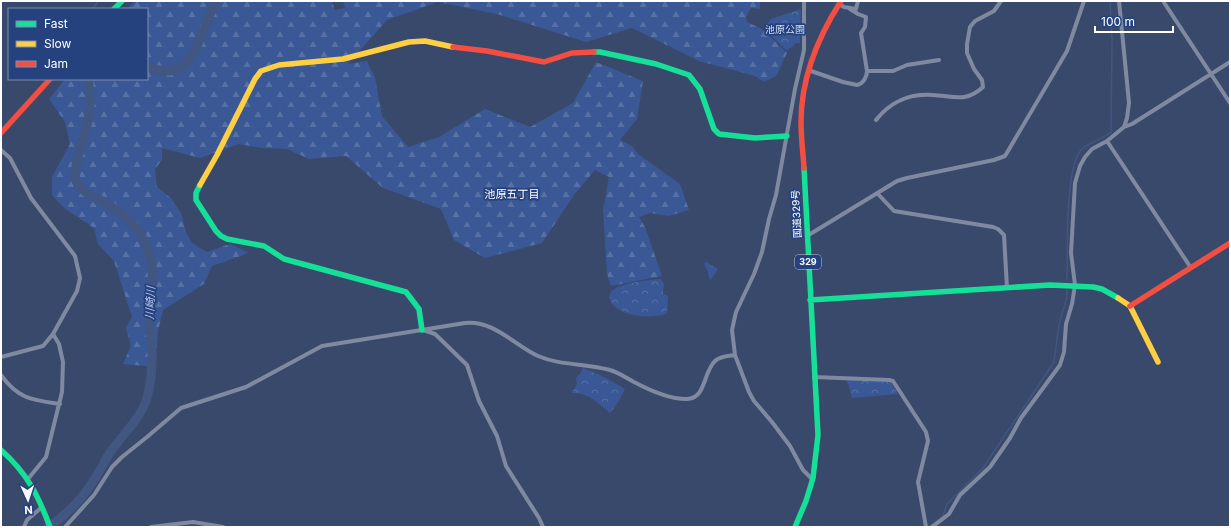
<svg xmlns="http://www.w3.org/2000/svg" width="1231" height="528" viewBox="0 0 1231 528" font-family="Inter,'Noto Sans JP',sans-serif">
<defs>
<pattern id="forest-firs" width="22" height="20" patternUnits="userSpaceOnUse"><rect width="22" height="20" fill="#395895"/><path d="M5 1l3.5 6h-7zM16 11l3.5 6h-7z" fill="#5771a5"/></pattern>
<pattern id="park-crowns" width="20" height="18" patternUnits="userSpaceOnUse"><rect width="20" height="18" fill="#395895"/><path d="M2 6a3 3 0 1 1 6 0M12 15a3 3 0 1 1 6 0" fill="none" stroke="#5771a5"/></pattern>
</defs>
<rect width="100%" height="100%" fill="#39496b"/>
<path fill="url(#forest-firs)" d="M135,1H332L335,10L345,8L343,1H760V9L751,8L746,17L747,22L762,29L787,53L776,76L764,82L755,76L699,61L632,28L586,42L497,14L438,2L387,20L348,64L367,61L375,78L382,116L408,147L439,137L485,109L530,127L573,103L596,62L643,81L637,119L620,140L632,146L638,154L680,184L689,210L669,216L650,213L639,217L645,227L662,276L611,286L607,274L603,210L609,177L595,170L574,195L542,243L485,258L454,240L441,209L383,188L346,156L309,159L287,149L262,148L239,144L200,158L162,148V160L155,169L157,187L171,198L181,213L186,232L192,243L207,252L230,244L249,253L212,266L204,284L163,310L158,331L155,367L123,364L131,346L126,328L132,317L114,261L98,244L94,228L64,208L52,195V177L70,144L65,122L49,99L65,79H147V9H127Z"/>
<path fill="url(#park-crowns)" d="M801,9L800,43H796L787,51L764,29L771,19Z
M706,262L718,269L710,281L708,272L704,264Z
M660,279L664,283L663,294L668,296L667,314C650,318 628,318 614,306C612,304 610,300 609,298C610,296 610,293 611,292C618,283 649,280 660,279Z
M583,368L604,377L625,389C621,398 616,406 610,413C598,403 588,392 572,393L577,384L576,377L580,374Z
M847,380L888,382L891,383L898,394L852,398Z"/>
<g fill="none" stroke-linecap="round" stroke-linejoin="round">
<path stroke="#425682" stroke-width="1.5" d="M93,9L98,1
M1067,280C1068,254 1064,167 1082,149C1090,142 1103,139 1111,132L1112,41L1110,1
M928,527L943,516L947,504L983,468L1054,362L1059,324L1067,297V290"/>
<path stroke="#425682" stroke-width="9" d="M147,66C153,69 158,70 165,71C198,73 202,22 217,1
M48,527C67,515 82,499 94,480C100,471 104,462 109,454C124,432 144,417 149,390C152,373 153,356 151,339C150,328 148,317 148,306C149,299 151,292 152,285C154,267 150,251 141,235C134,223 123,214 111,206C100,198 80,194 76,180C72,167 85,135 88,121C91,106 91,94 88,79"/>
<path stroke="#7f8aa1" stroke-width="4" d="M804,1V50L795,89L776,195L769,219L762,252L754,274L736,312L732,330L735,355L749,392L754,401L772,422L790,446L803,470L812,479
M1163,1L1230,103
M839,4L844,7L856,9L858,1
M808,70L843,82L857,85C863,84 867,77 867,71L861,33L865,27L866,17L858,14L850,9
M867,71H893L907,65L939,60
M876,120C890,102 910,93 933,95C953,96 966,103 983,87L982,80L974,69L967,53V44L970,27L975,21L994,11L1001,1
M1124,127L1132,124L1230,62
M1107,141L1191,268
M1,150L10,158L31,198L75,256L80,278L77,291L53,334L43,346L1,357
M878,194L894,211L993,227L998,229L1004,235L1007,288
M807,236L897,181L907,178L994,160L1005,156L1067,51L1084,1
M423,330L435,334L467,365L479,401L497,436L506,466L539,518L543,527
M1,375C18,399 32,400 60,404
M814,377L889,380L893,381L926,432L928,441L918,482L926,527
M28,479L46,457L62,392L63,362L59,344L53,334
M24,527L27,520L42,507
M65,527L94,495L112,467L122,457L147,437L181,408L246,387L322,346L465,323C494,320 514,345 538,356C561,366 586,363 610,370C618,372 626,378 634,382C649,390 669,399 686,399C706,400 703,372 715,361C720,356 729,356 735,355
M151,527L193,522L223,527
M932,527L949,514L960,495L990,467L1010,438L1021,418L1060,365L1064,352L1066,324L1072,304L1075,285L1071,253L1075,183L1080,166L1085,157L1092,149L1107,141L1124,127L1127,118L1129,103L1119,1"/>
<path stroke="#16e098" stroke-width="5.5" d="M114,9L122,1
M594,52H600L656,64L689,75L700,89L714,129L719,134L755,138L787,136
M200,185L196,193V200L216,231L221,236L227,239L264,246L284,259L406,292L419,309L422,330
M810,300L1050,285L1093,287L1102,289L1118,298
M1,450C27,473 38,495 50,527
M795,527L806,501L813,478L818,435L804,168"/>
<path stroke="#ffcf43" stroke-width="5.5" d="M200,185L217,155L255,79L261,71L279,65L343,59L409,42L425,41L453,47
M1118,298L1130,306L1158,362"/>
<path stroke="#f24e42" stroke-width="5.5" d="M453,47L487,51L544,62L572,53L594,52
M1,133L50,79
M804,168C803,153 801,137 801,122C801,78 818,37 841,1
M1130,306L1230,243"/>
</g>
<g text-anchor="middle" stroke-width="3.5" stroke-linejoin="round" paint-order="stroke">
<rect fill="#25427f" stroke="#bec6d9" stroke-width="1" x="795" y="255" width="26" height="14" rx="3"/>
<g font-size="9" font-weight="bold" fill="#fff">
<text x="808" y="265">329</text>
</g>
<g font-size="10" fill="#cedbf5" stroke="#25427f">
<text x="785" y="33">池原公園</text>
</g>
<g font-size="10" fill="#fff" stroke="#25427f">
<text transform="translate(796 214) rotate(-93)" y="4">国道329号</text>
</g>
<g font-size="11" fill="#fff" stroke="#25427f">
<text x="512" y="198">池原五丁目</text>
</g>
<g font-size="11" font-style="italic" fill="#b7c9ed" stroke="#25427f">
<text transform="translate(150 303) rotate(-87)" y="4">川崎川</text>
</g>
</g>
<rect width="1231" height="528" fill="none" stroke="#ffffff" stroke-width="4"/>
<rect x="8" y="8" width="140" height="72" fill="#25427f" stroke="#7c8eb2"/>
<rect x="16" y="21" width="20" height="6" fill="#16e098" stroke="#7c8eb2"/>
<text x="44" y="28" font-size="12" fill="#ffffff">Fast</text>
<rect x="16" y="41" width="20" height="6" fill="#ffcf43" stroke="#7c8eb2"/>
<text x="44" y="48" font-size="12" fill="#ffffff">Slow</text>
<rect x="16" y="61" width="20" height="6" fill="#f24e42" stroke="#7c8eb2"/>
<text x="44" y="68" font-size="12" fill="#ffffff">Jam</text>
<g transform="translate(28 500) rotate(177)" stroke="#25427f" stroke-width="3" paint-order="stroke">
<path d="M0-3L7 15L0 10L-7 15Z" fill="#ffffff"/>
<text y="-6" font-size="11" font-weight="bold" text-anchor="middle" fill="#ffffff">N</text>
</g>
<path d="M1095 26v6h78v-6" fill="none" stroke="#ffffff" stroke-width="2"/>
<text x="1101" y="26" font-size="12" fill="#ffffff" stroke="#25427f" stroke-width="3" paint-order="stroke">100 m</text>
</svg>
